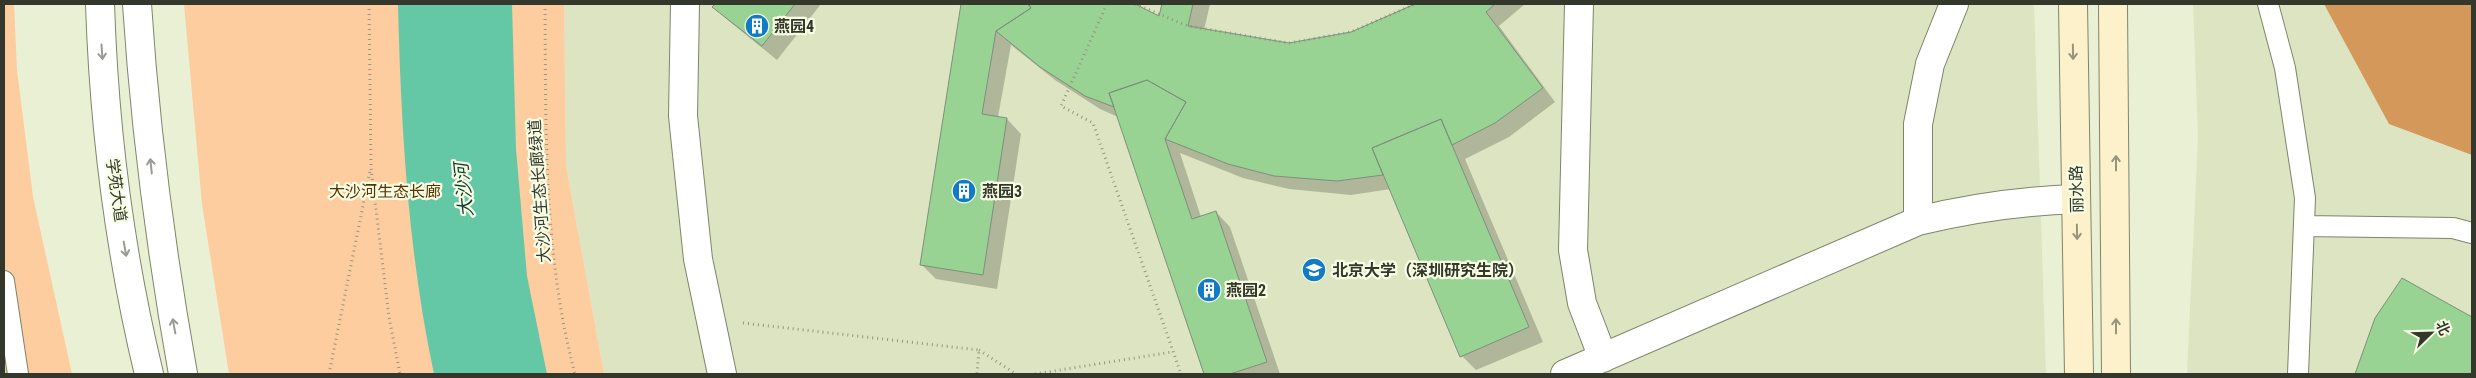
<svg xmlns="http://www.w3.org/2000/svg" width="2476" height="378" viewBox="0 0 2476 378" font-family="'Roboto Condensed','Noto Sans SC',sans-serif">
<rect width="100%" height="100%" fill="#eaf0d4"/>
<path fill="#dde4c1" d="M564,4H2034L2046,374H604L566,166Z
M2193,4H2472V374H2187L2198,137Z"/>
<path fill="#fdcc9f" d="M4,4H14L17,70L33,197L72,374H4Z
M184,4H564L566,166L604,374H229L202,204Z"/>
<path fill="#d5985b" d="M2324,4H2472V155L2389,124Z"/>
<path fill="#64c8a6" d="M398,4H512L516,149L527,276L547,374H434C408,252 401,128 398,4Z"/>
<path fill="#0003" d="M716,4H821L777,60L729,21L714,6Z
M962,4H1132L1160,18L1163,4H1210L1204,30L1289,45L1352,34L1417,4H1525L1499,26L1555,102L1509,137L1465,159L1543,342L1476,370L1462,356L1391,189L1351,195L1289,189L1243,178L1180,153L1201,217L1216,212L1230,227L1280,374H1206L1118,117L1100,109L1055,80L1011,45L998,117L1007,119L1021,134L997,289L936,279L921,264Z
M2402,280L2472,319V374H2356L2376,319Z"/>
<path fill="#98d393" stroke="#7d907c" d="M715,4H795L762,46L712,7Z
M961,4H1028L1031,8L996,31L982,114L1007,118L983,275L920,265Z
M1028,4H1135L1159,16L1162,4H1193L1188,26L1289,43L1351,32L1415,4H1495L1486,12L1543,88L1495,123L1452,145L1441,119L1372,148L1383,175L1337,181L1274,176L1228,164L1165,139L1186,102L1147,80L1109,93L1114,107L1085,96L1040,67L996,31L1031,8Z
M1147,80L1186,102L1165,139L1192,219L1216,211L1267,362L1230,374H1204L1109,93Z
M1441,119L1529,327L1460,357L1372,148Z
M2402,278L2472,317V374H2355L2375,318Z"/>
<g fill="none" stroke-linecap="round" stroke-linejoin="round">
<g stroke="#7f846b" stroke-width="22">
<path id="service" d="M2268,4L2285,68L2305,198L2298,374
M2304,226L2453,228L2472,233
M4,281L18,374"/>
</g>
<g stroke="#7f846b" stroke-width="30">
<path id="minor" d="M685,4L683,116L698,259L722,374
M1579,4L1573,250L1582,303L1603,358
M1918,221V124L1930,64L1954,4
M1565,374L1918,221C1971,208 2022,201 2076,199"/>
</g>
<g stroke="#7f846b" stroke-width="30">
<path id="tertiary" d="M100,4C104,127 120,254 149,374
M137,4C145,128 161,251 183,374"/>
</g>
<g stroke="#7f846b" stroke-width="30">
<path id="secondary" d="M2073,4L2079,374
M2113,4L2116,374"/>
</g>
<path stroke="#939783" stroke-width="3" stroke-dasharray="1 4" stroke-linecap="butt" d="M369,4L371,168L389,317L400,374
M545,4C546,127 543,254 575,374
M1107,4L1061,106L1093,123L1181,374
M1135,4L1188,26L1289,43L1351,32L1415,4
M743,323L979,350L977,374
M979,350L1016,374
M329,374L370,171
M1035,374L1172,352"/>
<use href="#service" stroke="#fff" stroke-width="20"/>
<use href="#minor" stroke="#fff" stroke-width="28"/>
<use href="#tertiary" stroke="#fff" stroke-width="28"/>
<use href="#secondary" stroke="#fdf1cb" stroke-width="28"/>
</g>
<defs><path id="oneway-shaft" d="M-6 0H5M1.5-3L5.5 0L1.5 3" fill="none" stroke-width="1.6" stroke-linecap="round" stroke-linejoin="round" transform="scale(1.25)"/></defs>
<g stroke="#9a9b96">
<use href="#oneway-shaft" transform="translate(102 52) rotate(86)"/>
<use href="#oneway-shaft" transform="translate(151 166) rotate(-96)"/>
<use href="#oneway-shaft" transform="translate(125 249) rotate(80)"/>
<use href="#oneway-shaft" transform="translate(174 326) rotate(-100)"/>
</g>
<g stroke="#98947c">
<use href="#oneway-shaft" transform="translate(2073 52) rotate(89)"/>
<use href="#oneway-shaft" transform="translate(2116 163) rotate(-90)"/>
<use href="#oneway-shaft" transform="translate(2077 232) rotate(89)"/>
<use href="#oneway-shaft" transform="translate(2116 326) rotate(-90)"/>
</g>
<defs>
<g id="building-disc" transform="scale(1.25)"><circle r="9.5" fill="#117bc6" stroke="#f7fde2"/><path d="M-4-6H4V6H1V3H-1V6H-4ZM-2.5-4.3h1.7v1.8h-1.7ZM.8-4.3h1.7v1.8H.8ZM-2.5-1h1.7V.8h-1.7ZM.8-1h1.7V.8H.8Z" fill="#fff"/></g>
<g id="university-disc" transform="scale(1.25)"><circle r="9.5" fill="#117bc6" stroke="#f7fde2"/><path d="M0-5L7-2L0 1L-7-2ZM-4 1L0 2.5L4 1V4Q0 6-4 4Z" fill="#fff"/></g>
</defs>
<g fill-rule="evenodd">
<use href="#building-disc" x="757" y="26"/>
<use href="#building-disc" x="964" y="191"/>
<use href="#university-disc" x="1314" y="270"/>
<use href="#building-disc" x="1209" y="290"/>
</g>
<g text-anchor="middle" stroke-width="4.5" stroke-linejoin="round" paint-order="stroke">
<g font-size="16" font-weight="bold" fill="#34372c" stroke="#f7fde2" text-anchor="start">
<text x="774" y="32">燕园4</text>
<text x="982" y="197">燕园3</text>
<text x="1332" y="276">北京大学（深圳研究生院）</text>
<text x="1226" y="296">燕园2</text>
</g>
<g font-size="16" fill="#34372c" stroke="#f7fde2">
<text transform="translate(2076 189) rotate(-91)" y="6">丽水路</text>
<text transform="translate(117 190) rotate(82)" y="6">学苑大道</text>
<text transform="translate(539 191) rotate(-94)" y="6">大沙河生态长廊绿道</text>
</g>
<g font-size="16" fill="#5a3200" stroke="#f7fde2">
<text x="385" y="197">大沙河生态长廊</text>
</g>
<g font-size="18" font-style="italic" fill="#103d2f" stroke="#f7fde2">
<text transform="translate(464 190) rotate(-96)" y="6">大沙河</text>
</g>
</g>
<rect width="2476" height="378" fill="none" stroke="#34372c" stroke-width="10"/>
<g transform="translate(2431 333) rotate(67)" stroke="#f7fde2" stroke-width="4" paint-order="stroke">
<path d="M0-4L9 19L0 12L-9 19Z" fill="#34372c"/>
<text y="-8" font-size="14" font-weight="bold" text-anchor="middle" fill="#34372c">北</text>
</g>
</svg>
